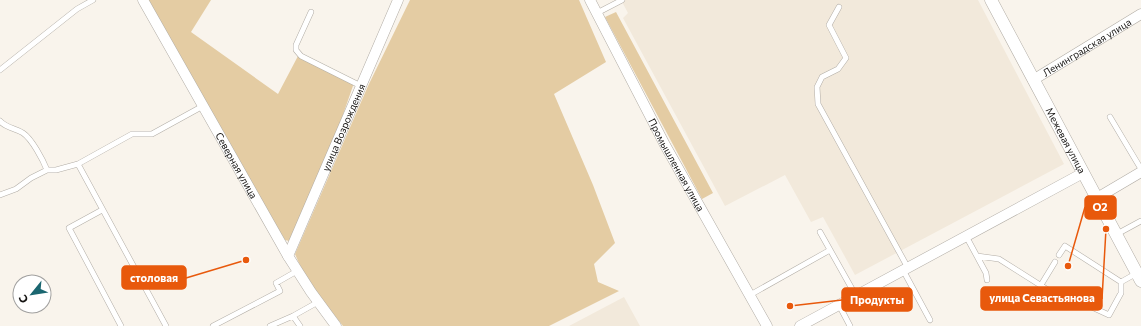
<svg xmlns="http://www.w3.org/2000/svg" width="1141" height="326" viewBox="0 0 1141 326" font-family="Commissioner,sans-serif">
<rect width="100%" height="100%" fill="#f9f4ec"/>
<path fill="#f2e9db" d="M621,0H978L1064,164L855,275L823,217L811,222L785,175L725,206L623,18L628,13Z
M624,297L640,326H569Z"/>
<path fill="#e4cca3" d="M148,0H211L191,32L278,94L298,56L355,80L338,129L289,241L285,240L273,220Z
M410,0H579L606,62L554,94L593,185L615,243L594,264L598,282L619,291L549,326H343C326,304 305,280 295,254L368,86Z
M616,12L713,193L702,199L605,17Z"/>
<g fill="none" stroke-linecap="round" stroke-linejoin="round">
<g stroke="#b2ada6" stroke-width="6">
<path id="service" d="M839,7L829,25L846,58L838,69L822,77L817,87L818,104L908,268
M311,12L296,45V50L301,56L361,86
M597,13L622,0
M0,70L77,9L93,0
M1110,117L1141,169
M0,121C6,128 15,128 23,133C32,139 43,160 47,170H56L78,164L132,134H152L203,106
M78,164L166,326
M0,195L16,189L31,178L47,170
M102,210L69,228L121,326
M820,232L856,296
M1117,234L1141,221
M966,236L986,273L987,280
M1059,255L1065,246L1121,282L1137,273
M977,256L999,259L1067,302
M903,270L930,320
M1041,285L1055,262
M750,295L830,250
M1083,303L1109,315L1121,293V282
M839,305L850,326
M293,316L300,326
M213,326L280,291L276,283L297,271
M270,326L293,316L318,302"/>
</g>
<g stroke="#b2ada6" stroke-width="11">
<g id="minor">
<path id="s1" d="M143,0L288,256L311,292L336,326"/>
<path id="s2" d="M590,0L665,145L767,326"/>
<path id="s3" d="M1033,80L1141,14"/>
<path d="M1097,198L1141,172"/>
<path id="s4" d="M288,256L398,0"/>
<path d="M800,326L1083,173"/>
</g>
</g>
<g stroke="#b2ada6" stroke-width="13">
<g id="tertiary">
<path id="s5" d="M991,0L1141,281"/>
</g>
</g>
<use href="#service" stroke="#fff" stroke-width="5"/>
<use href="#minor" stroke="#fff" stroke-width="10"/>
<use href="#tertiary" stroke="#fff" stroke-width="12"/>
</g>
<g text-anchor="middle" stroke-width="4" stroke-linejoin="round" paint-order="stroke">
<g font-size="10" fill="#141210" stroke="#fff">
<text dy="4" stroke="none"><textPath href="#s3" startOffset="63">Ленинградская улица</textPath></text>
<text dy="4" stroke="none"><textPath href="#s4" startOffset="140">улица Возрождения</textPath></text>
<text dy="4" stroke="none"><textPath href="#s5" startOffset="159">Межевая улица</textPath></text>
<text dy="4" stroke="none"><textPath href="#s2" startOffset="186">Промышленная улица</textPath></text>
<text dy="4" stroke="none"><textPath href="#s1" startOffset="190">Северная улица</textPath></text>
</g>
</g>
<path fill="none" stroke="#e8590c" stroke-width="1.5" d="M1068 266L1085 207M246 260L186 278M1106 229L1102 299M790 306L842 300"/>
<g fill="#e8590c" stroke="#fff" stroke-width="1.5">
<circle cx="1068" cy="266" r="4"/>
<circle cx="246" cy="260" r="4"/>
<circle cx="1106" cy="229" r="4"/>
<circle cx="790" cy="306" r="4"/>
</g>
<g fill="#e8590c" stroke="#e8590c" stroke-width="1.5">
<rect x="1085" y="196" width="31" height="23" rx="4"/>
<rect x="122" y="266" width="64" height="23" rx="4"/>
<rect x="981" y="287" width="121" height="23" rx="4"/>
<rect x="842" y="288" width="70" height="23" rx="4"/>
</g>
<g font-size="11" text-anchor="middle" font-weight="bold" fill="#fff">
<text x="1100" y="211">O2</text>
<text x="154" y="282">столовая</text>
<text x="1042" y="302">улица Севастьянова</text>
<text x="877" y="304">Продукты</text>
</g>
<g transform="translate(32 294) rotate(240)"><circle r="19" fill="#ffffff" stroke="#a1a09f"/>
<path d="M0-3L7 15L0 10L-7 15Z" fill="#1a6670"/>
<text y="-6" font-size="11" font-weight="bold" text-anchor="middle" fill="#141210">С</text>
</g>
</svg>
